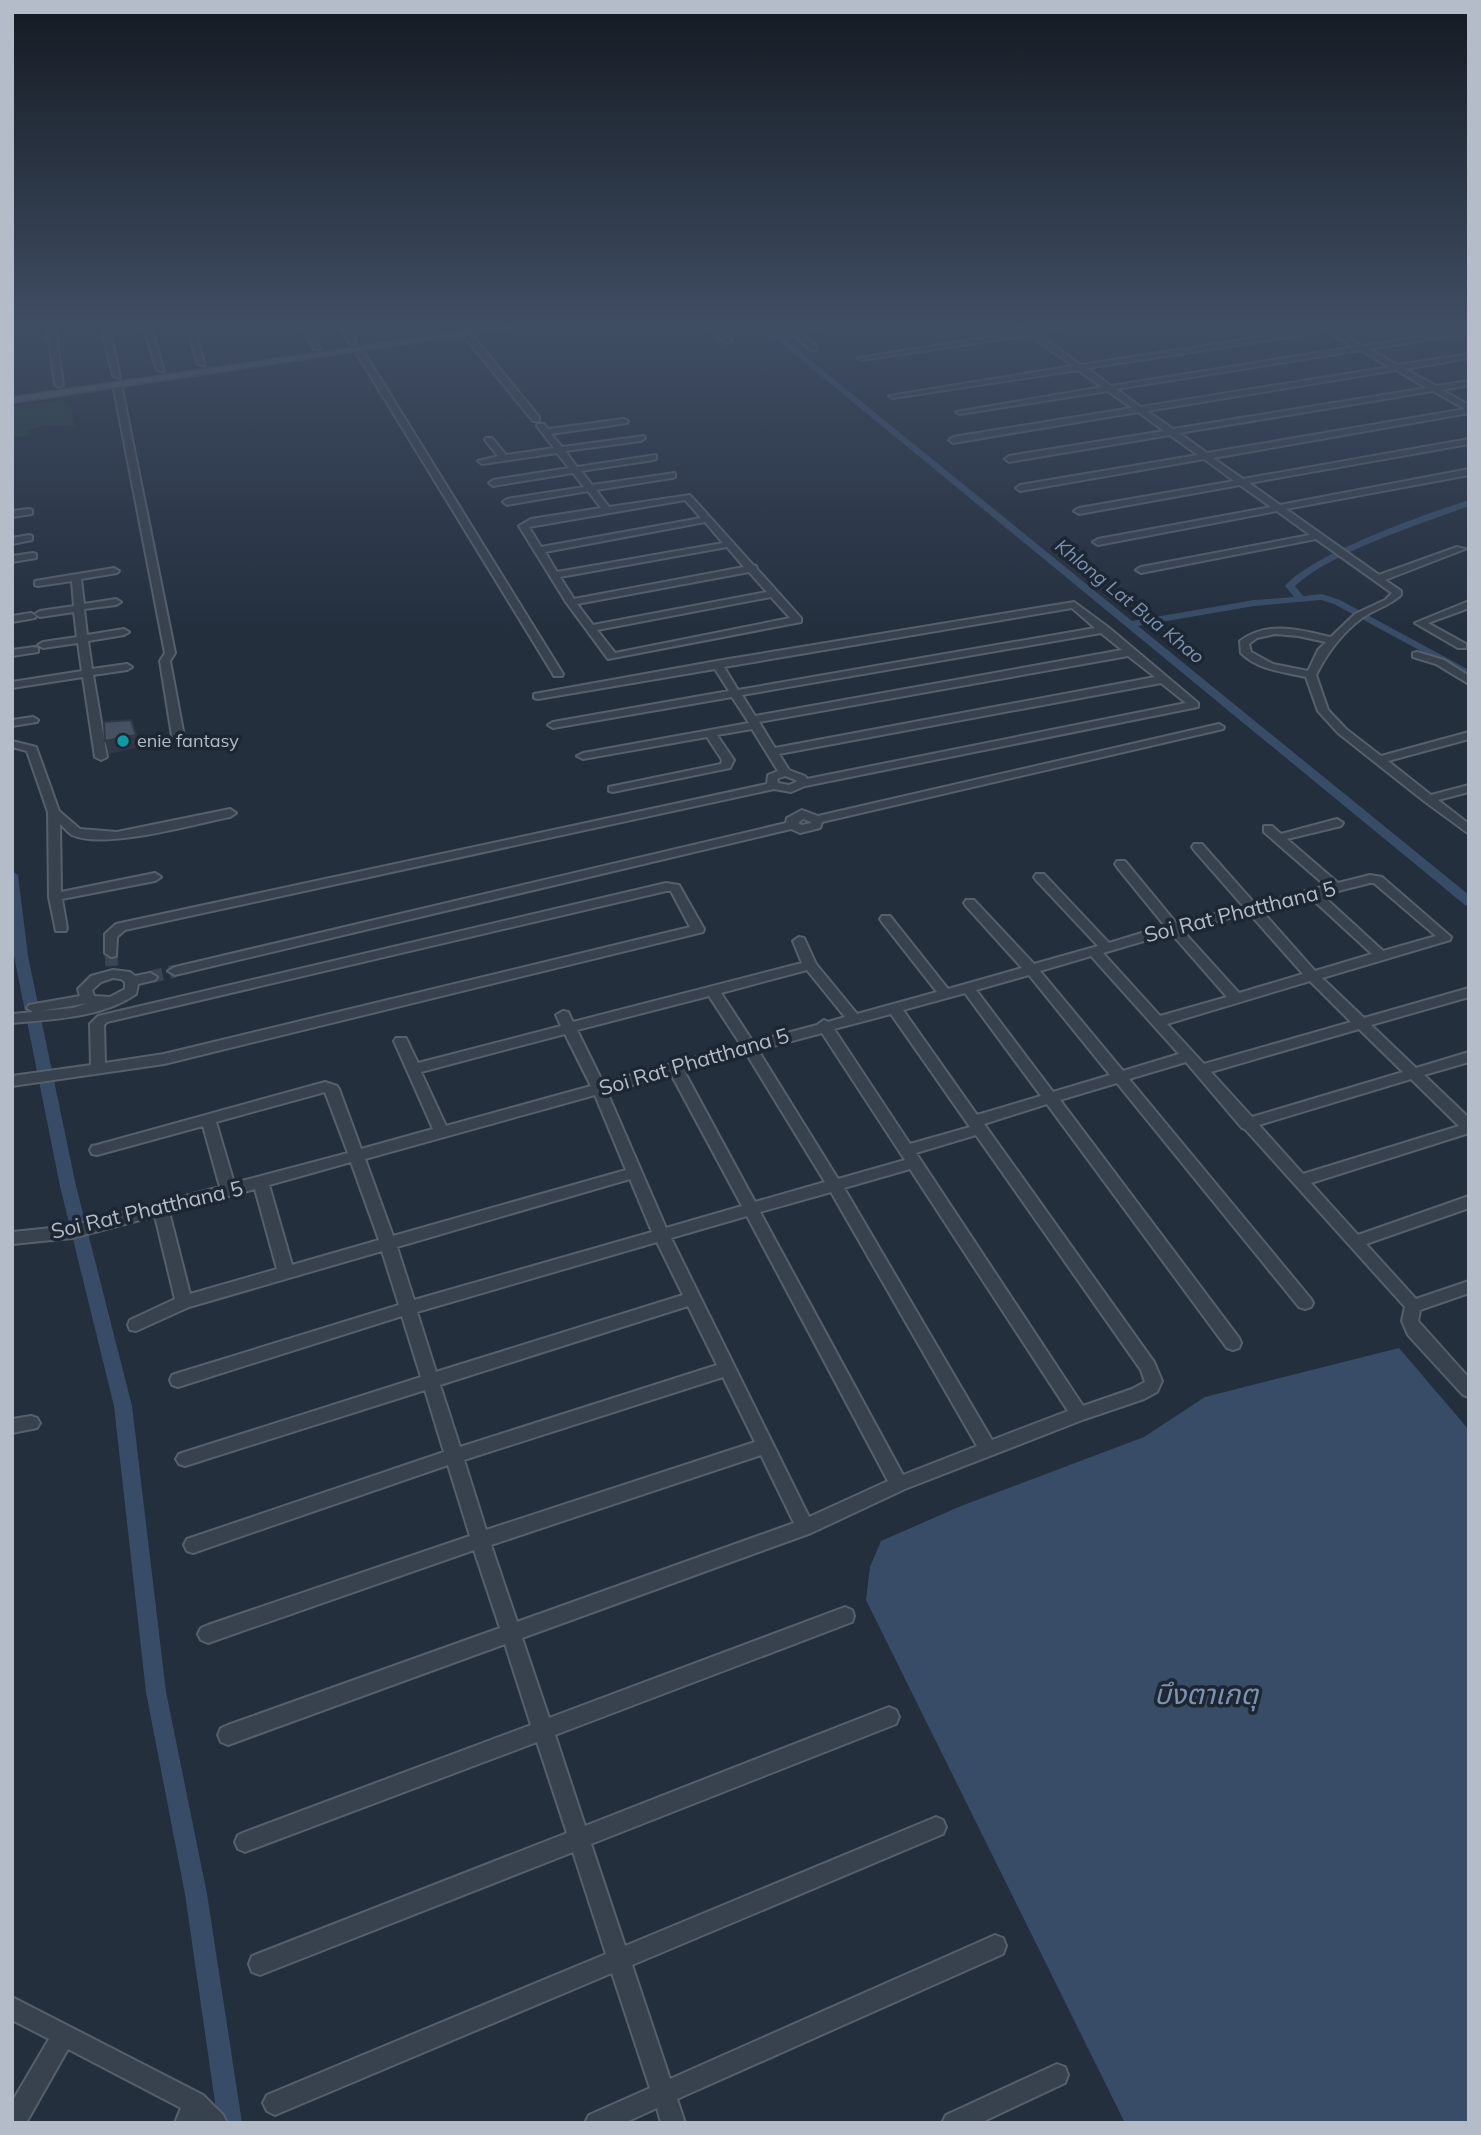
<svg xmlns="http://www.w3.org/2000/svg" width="1481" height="2135" viewBox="0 0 1481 2135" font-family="Mulish,'Noto Sans Thai',sans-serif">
<rect width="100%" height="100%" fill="#242f3e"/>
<path fill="#263c3f" d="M62,400L71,407L74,427L50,425L29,430L26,436L12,438V407Z"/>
<path fill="#394c67" d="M1399,1348L1469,1430V2123H1125L866,1600L870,1567L881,1541L961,1506L1144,1437L1205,1397Z"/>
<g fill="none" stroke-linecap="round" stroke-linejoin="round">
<path fill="#394c67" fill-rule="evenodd" d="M764,329H772L1132,621L1254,600L1294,597L1285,586C1314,553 1425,514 1469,500V506C1419,525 1333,551 1295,586L1303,596L1322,594L1340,600L1469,670V677L1334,604L1321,600L1254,606L1138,626L1469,895V906L1465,905Z
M12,871L18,875L28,956L76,1186L132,1406L166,1692L207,1894L242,2123H218L185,1894L146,1692L114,1406L60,1186L14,956Z"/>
<path stroke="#3a4453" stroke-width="13" stroke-dasharray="13 7" stroke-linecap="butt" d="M111,953L112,967
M150,977L175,971"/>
<g stroke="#565f6c" stroke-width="4">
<path id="minor" d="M48,329H56L63,385L59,387L55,385Z
M102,329H110L120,378L113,376Z
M144,329H152L164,372L157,370Z
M187,329H195L205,366L198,364Z
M304,329H312L320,349H314Z
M342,329H350L356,344H350Z
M712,329H720L732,341L725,343Z
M807,329H819L803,335L817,346V350H811L793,334Z
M1022,329H1063L1038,334L1081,365L1315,329H1333L1363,346L1469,329V333L1369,349L1398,365L1469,354V358L1405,369L1436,386L1469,381V385L1442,390L1469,405V413L1213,458L1243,479L1469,439V444L1249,483L1280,505L1469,469V475L1286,509L1379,575L1457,547L1465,549L1385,580L1401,591V595C1389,606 1375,609 1362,618C1342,633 1327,653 1316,675L1328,710L1346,729L1381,756L1469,732V739L1388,761L1431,795L1469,785V792L1438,800L1469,824V834L1424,801L1338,733L1318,711L1306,677C1284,672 1258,670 1241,653L1240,641C1269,620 1300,630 1331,637L1355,614L1385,600L1392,593L1316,539L1141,573L1136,570L1141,567L1310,535L1277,511L1098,545L1093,542L1098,539L1271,507L1240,485L1079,514L1074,511L1079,508L1234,481L1204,459L1020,491L1016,488L1020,485L1198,455L1170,435L1009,462L1005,459L1009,456L1164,431L1138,412L953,443L949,440L953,437L1132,408L1108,391L960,414L956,412L1102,387L1078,370L893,398L889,396L1073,366L1030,335L862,360L858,358L1025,332ZM1327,331L1354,347L1111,386L1087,368ZM1361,350L1389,367L1141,407L1116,389ZM1396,370L1427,388L1173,429L1147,411ZM1433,391L1465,409L1207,453L1179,433ZM1275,634L1298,636L1326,642L1318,650L1308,671L1273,664L1251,652L1249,644L1257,638Z
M463,331H469L539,417V421H533L463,335Z
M358,347L362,349L563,674L562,676H554L553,674L354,349Z
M117,382L121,384L175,653L170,661L184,736L178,739L172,736L160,661L165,653L113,384Z
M624,419L628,421L627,423L551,434L562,447L644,436L645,438L641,441L565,451L577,467L656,455V459L653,460L581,471L592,485L675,473V477L672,478L596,490L609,507L690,495L753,565L756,566L757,569L801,618V622L608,659L566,602L519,526L531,519L601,508L588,491L507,505L503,502L507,499L584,487L573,473L493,486L489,483L493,480L569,468L557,453L482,464L478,461L498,456L485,440L486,438H492L506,455L554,448L537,426L538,424H544L548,429ZM685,500L701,518L541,547L529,527ZM705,522L723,543L557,572L545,552ZM727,547L744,567L574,599L560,577ZM749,572L767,592L593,625L577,604ZM771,597L790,618L615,653L597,630Z
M29,509L32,510V514L12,517V511Z
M29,535L32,536V540L12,544V538Z
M33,553L36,554V558L12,562V556Z
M114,568L119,571L117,573L81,579L84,604L116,599L121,602L116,605L84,609L87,635L124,629L129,632L124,635L88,641L92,669L127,664L132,667L127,670L93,675L107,757L101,760L95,757L83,677L12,688V682L82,671L78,643L43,648L38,645L43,642L77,637L74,612L40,617L35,614L40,611L74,606L72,581L38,586L35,585V581Z
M1469,601V608L1428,623L1466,644V648H1458L1415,623Z
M1074,602L1108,627L1198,703V707L805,786L791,792L774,789L125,930L117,937L116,956L111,957L105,953V934L116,924L767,784L768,775L778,771L752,729L717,735L734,760L730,768L613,792L609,791V787L721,764L722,760L707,737L583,759L577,756L583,753L749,723L732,697L553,728L548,725L553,722L729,691L715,669L538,699L534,698V694L717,661ZM1072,608L1095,628L738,690L724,667ZM1101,633L1122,650L755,716L742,695ZM1128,656L1155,677L775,748L759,722ZM1161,683L1186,703L807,779L805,776L789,770L779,754ZM785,776L796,780V782L789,785L778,783L777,779Z
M31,613L36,616L35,618L12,622V616Z
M34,647L38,648V652L12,656V650Z
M1417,652L1444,660L1469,676V684L1436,664L1413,657V653Z
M33,717L38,720L37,722L12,726V720Z
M1219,724L1224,727L1223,729L822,822L820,828L800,833L791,829L175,975L168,971L175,967L786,823L787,818L802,810L818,816ZM803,819L811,822V823L802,825L798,823Z
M12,741L36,747L59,811L80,829L117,832L230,809L236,813L230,817C194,824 105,850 72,835C68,833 64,827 60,824L61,892L155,873L161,877L155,881L62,899L67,928L66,931H56L49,897L48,812L27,751L12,747Z
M1337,819L1343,823L1341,826L1287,839L1338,883L1370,875L1382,877L1451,937L1450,940L1322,978L1364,1018L1469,988V997L1371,1025L1416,1068L1469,1052V1062L1424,1075L1469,1118V1133L1311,1183L1358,1235L1469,1196V1208L1366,1244L1416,1299L1469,1281V1293L1420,1310L1418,1321L1469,1378V1397L1463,1395L1408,1335L1402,1321L1405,1307L1245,1129L1242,1128L1186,1062L1129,1079L1311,1299L1313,1303L1311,1307L1305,1309L1299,1307L1117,1083L1060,1100L1239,1338L1241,1343L1239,1348L1233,1350L1227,1348L1047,1104L984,1124L1154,1362L1162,1381L1157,1392L1144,1399L1085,1419L905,1489L811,1533L522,1638L549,1718L845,1607L852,1610L854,1616L852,1622L555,1735L585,1826L889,1707L896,1710L899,1717L896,1724L591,1844L625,1946L936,1817L943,1820L946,1827L943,1834L632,1965L670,2079L995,1935L1003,1938L1006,1946L1003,1954L677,2099L685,2123H661L657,2108L624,2123H585L589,2115L650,2088L612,1973L275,2115L267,2111L263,2103L267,2095L606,1954L573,1852L260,1975L252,1972L249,1964L252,1956L567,1833L537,1742L245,1852L238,1849L235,1842L238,1835L245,1832L531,1725L505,1644L228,1745L221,1742L218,1735L221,1728L228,1725L500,1628L474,1550L208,1643L201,1640L198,1634L201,1628L208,1625L470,1536L448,1465L193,1553L187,1551L184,1545L187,1539L193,1537L444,1452L425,1390L185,1466L179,1464L176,1459L179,1454L185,1452L421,1377L402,1316L178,1387L172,1385L170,1380L172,1375L178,1373L399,1305L382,1251L189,1307L136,1331L130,1330L128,1325L130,1320L175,1299L155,1216L72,1238L12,1244V1232L72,1226L220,1187L203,1126L97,1155L92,1154L90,1150L92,1146L97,1145L325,1082L337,1086L339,1089L361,1149L433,1129L394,1041L396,1038H406L418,1063L561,1026L556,1015L563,1011L568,1012L573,1022L802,963L793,941L799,937L804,938L816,964L857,1014L937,992L882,922L880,919L882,916H890L948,989L1022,968L966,906L964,903L966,900H974L1034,964L1098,946L1036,880L1034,877L1036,874H1044L1109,943L1165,926L1117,867L1115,864L1117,861H1125L1176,923L1244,907L1194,850L1192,847L1194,844H1202L1255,904L1326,886L1264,832V826H1272L1281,834ZM1370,883H1374L1436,936L1383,951L1322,895ZM1311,898L1372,954L1315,971L1261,910ZM1249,913L1303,974L1239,993L1182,930ZM1171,933L1227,997L1160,1016L1103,953ZM1091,956L1179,1054L1123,1071L1040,971ZM807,970L845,1017L828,1022L824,1020L817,1025L753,1042L721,993ZM1029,975L1110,1075L1053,1092L976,990ZM1310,981L1351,1022L1204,1064L1167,1024ZM965,993L1041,1096L977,1115L903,1010ZM709,996L741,1045L603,1083L577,1030ZM891,1014L970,1127L910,1144L834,1029ZM1359,1029L1403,1072L1252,1117L1211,1072ZM822,1033L905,1160L838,1179L758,1050ZM565,1034L591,1086L446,1126L421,1072ZM746,1053L825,1182L755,1202L684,1071ZM671,1074L742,1206L666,1228L607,1092ZM1411,1079L1459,1126L1303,1174L1259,1125ZM325,1092L348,1153L234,1183L216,1122ZM595,1095L626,1170L393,1236L365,1159ZM976,1135L1141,1370L1145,1382L1132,1389L1083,1406L916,1153ZM351,1162L379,1240L292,1265L269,1185ZM910,1169L1068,1411L992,1440L844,1188ZM630,1179L652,1232L414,1300L397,1247ZM255,1189L277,1269L190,1294L169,1212ZM831,1192L977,1446L903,1475L760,1212ZM747,1216L888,1481L809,1517L671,1238ZM657,1242L683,1295L436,1372L417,1312ZM688,1306L717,1365L460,1447L440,1385ZM723,1377L755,1442L486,1530L464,1460ZM761,1455L794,1523L517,1622L491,1545Z
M666,883L679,885L704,929L703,932L164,1064L12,1086V1076L91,1065L90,1024L98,1016ZM666,891H671L690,927L164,1054L105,1063L104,1025L107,1022Z
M113,970L130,972L135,976L150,973L157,977L155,980L138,984L136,994C102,1018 53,1019 12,1023V1014L33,1012L27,1008L29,1005L80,996L78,989L91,976ZM113,978L121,979L125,982V989L110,997L94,996L92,990L101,982ZM88,1003L73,1008L41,1011Z
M31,1416L37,1418L40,1423L37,1428L12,1433V1419Z
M12,1997L203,2095L223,2115L227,2123H175L181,2108L68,2049L26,2123H12V2102L49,2039L12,2020Z
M1057,2064L1065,2067L1068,2075L1065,2083L980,2123H942L946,2115Z"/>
</g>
<g stroke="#414a57" stroke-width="3">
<path id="major" d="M482,329H505L12,403V397Z"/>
</g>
<use href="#minor" fill="#38414e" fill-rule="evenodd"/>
<use href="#major" fill="#56606e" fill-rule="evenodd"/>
</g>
<path fill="#303945" d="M136,735L139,747L109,754L105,741Z"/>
<path fill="#455162" stroke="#303945" stroke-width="2" d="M131,720L136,735L105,741L104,722Z"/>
<linearGradient id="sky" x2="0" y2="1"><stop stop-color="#141a22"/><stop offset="0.52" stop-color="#3f4d63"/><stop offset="1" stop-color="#3f4d63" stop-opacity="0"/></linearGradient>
<rect width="1481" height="628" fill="url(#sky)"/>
<circle fill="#0f9aa8" stroke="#1d2633" stroke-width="2.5" cx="123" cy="741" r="7"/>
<g text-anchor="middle" stroke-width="7" stroke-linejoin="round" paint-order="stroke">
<g font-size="18" fill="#b4bcc9" stroke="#1d2633" text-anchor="start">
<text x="137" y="747">enie fantasy</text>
</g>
<g font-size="19" font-style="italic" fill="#7c92b1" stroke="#1d2633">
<text transform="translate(1130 601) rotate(39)" y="7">Khlong Lat Bua Khao</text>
</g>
<g font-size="21" fill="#b4bcc9" stroke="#1d2633">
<text transform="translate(1240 912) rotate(-14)" y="7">Soi Rat Phatthana 5</text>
<text transform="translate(694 1062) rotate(-16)" y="7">Soi Rat Phatthana 5</text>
<text transform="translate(147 1210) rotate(-13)" y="7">Soi Rat Phatthana 5</text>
</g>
<g font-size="28" font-style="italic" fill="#7c92b1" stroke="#1d2633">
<text x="1206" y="1704">บึงตาเกตุ</text>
</g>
</g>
<rect width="1481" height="2135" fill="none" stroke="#b4bcc9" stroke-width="28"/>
</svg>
